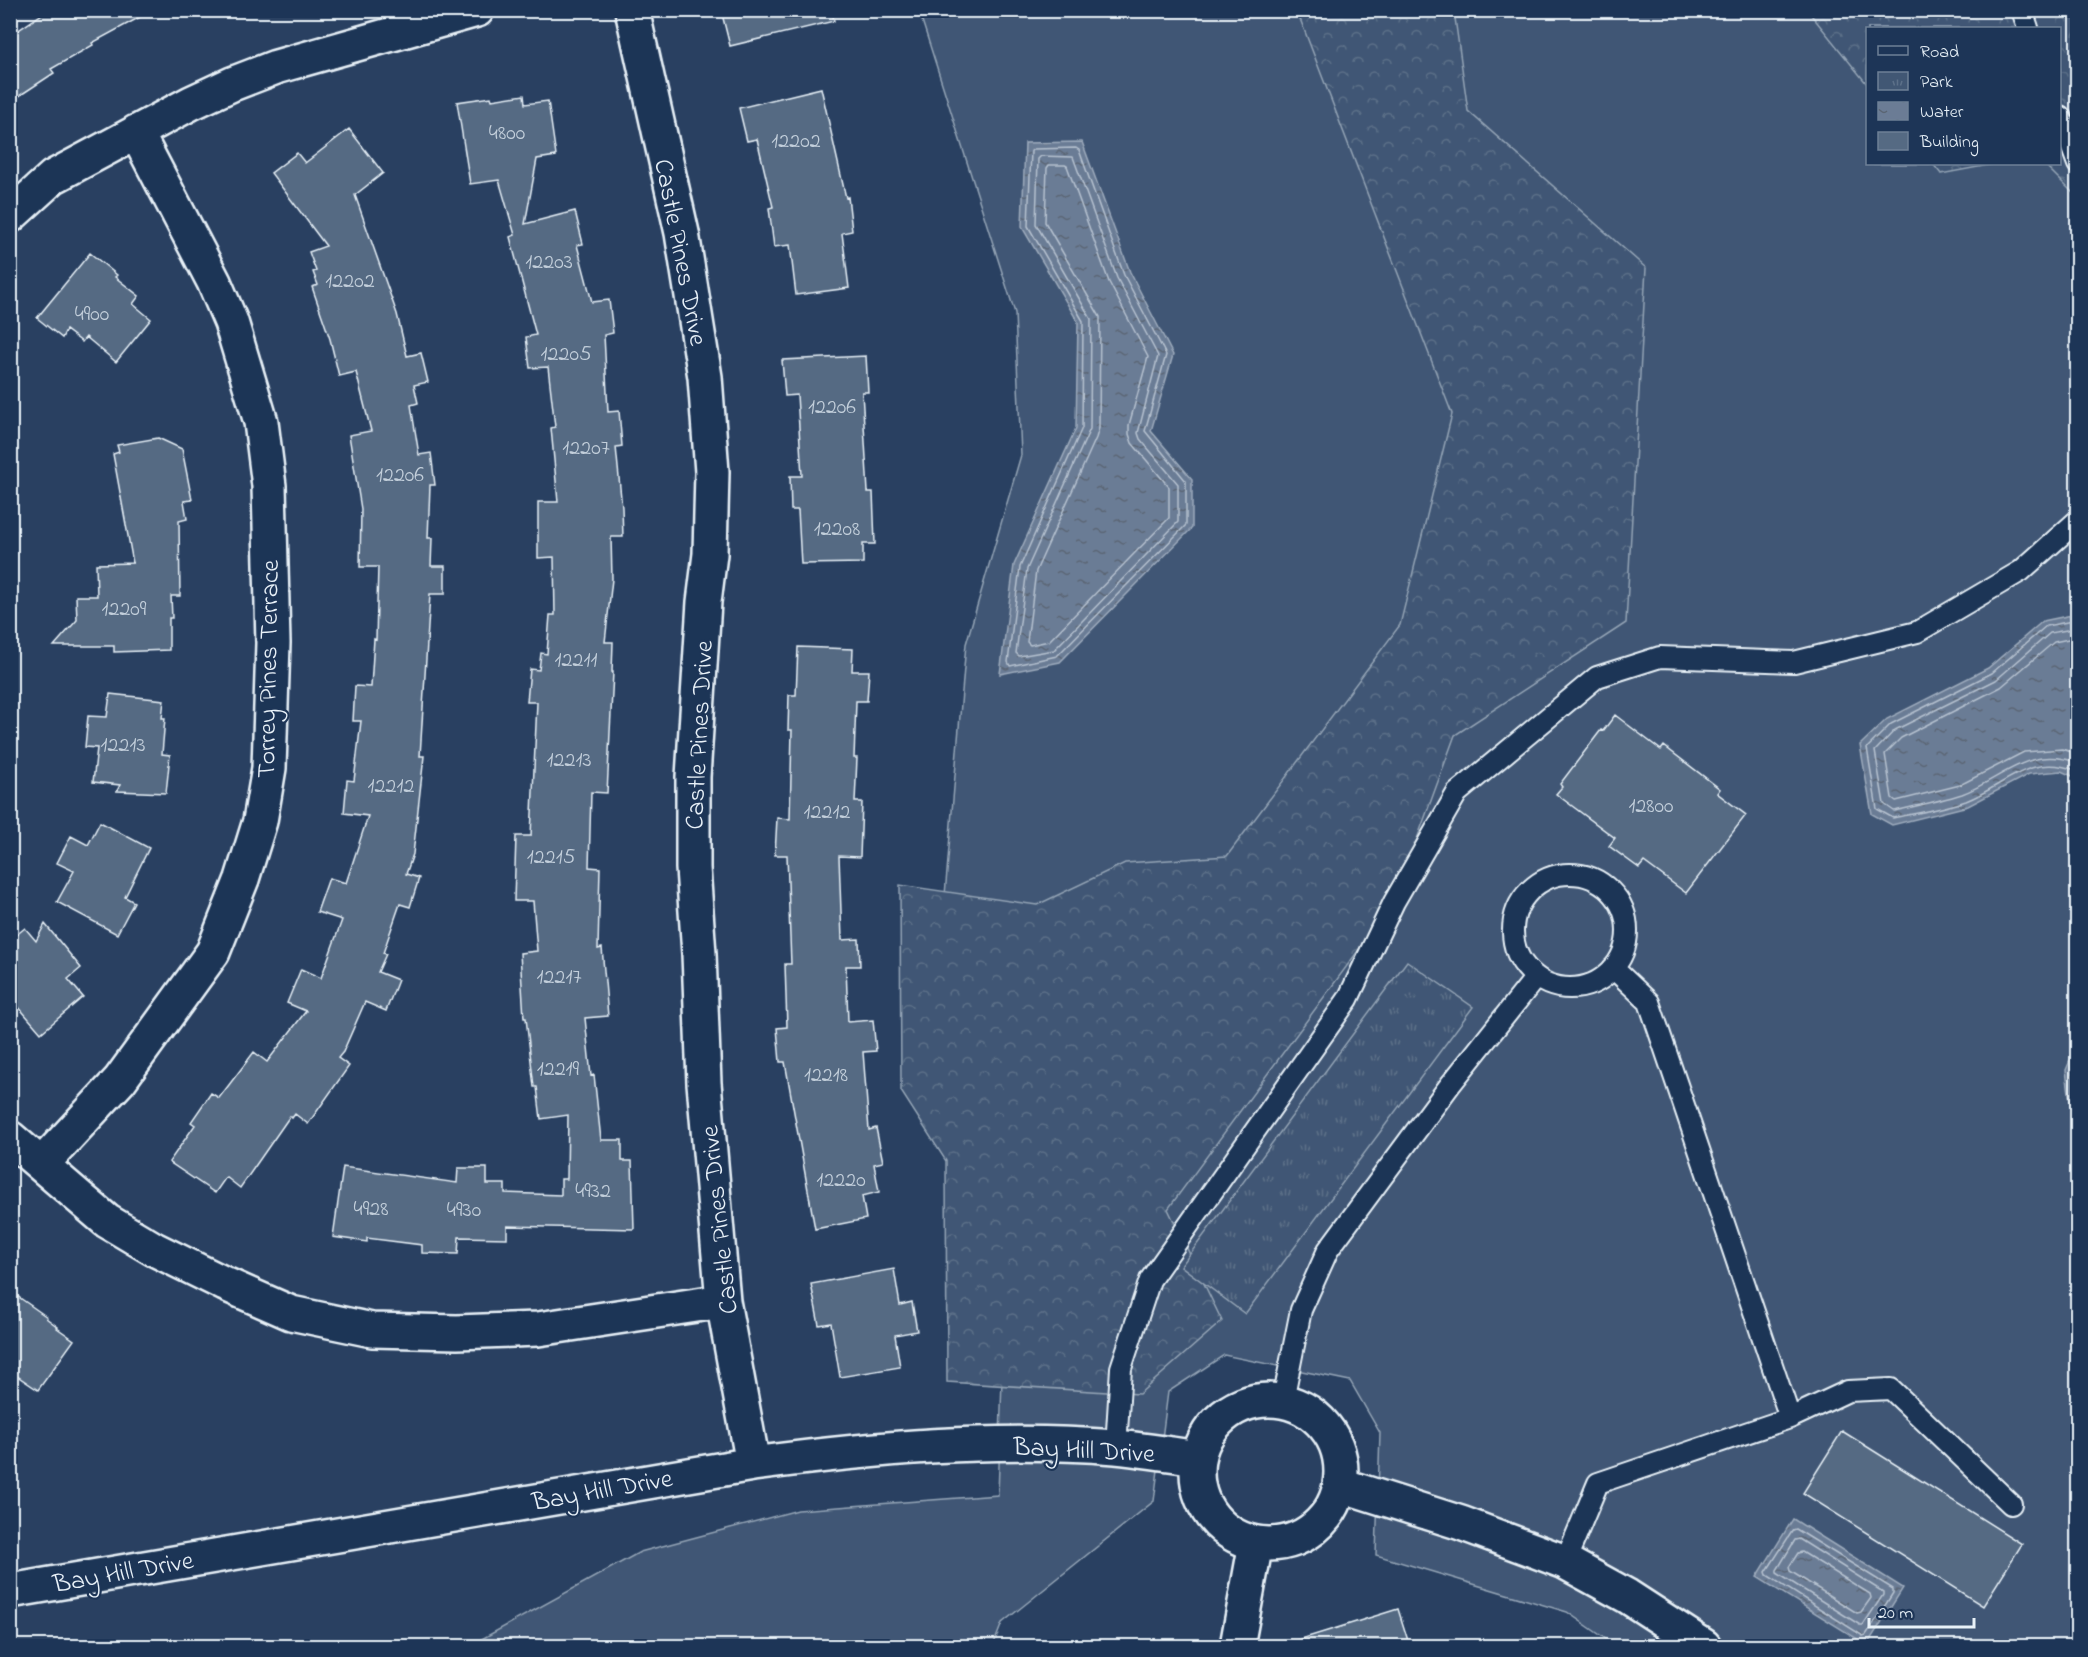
<svg xmlns="http://www.w3.org/2000/svg" width="2088" height="1657" viewBox="0 0 2088 1657" font-family="'Indie Flower',sans-serif">
<defs>
<pattern id="forest-crowns" width="20" height="18" patternUnits="userSpaceOnUse" patternTransform="scale(1.5)"><rect width="20" height="18" fill="#415774"/><path d="M2 6a3 3 0 1 1 6 0M12 15a3 3 0 1 1 6 0" fill="none" stroke="#5c7089"/></pattern>
<pattern id="park-tufts" width="24" height="20" patternUnits="userSpaceOnUse" patternTransform="scale(1.5)"><rect width="24" height="20" fill="#415774"/><path d="M3 7l-1-3M5 7V3M7 7l1-3M15 17l-1-3M17 17v-4M19 17l1-3" fill="none" stroke="#5c7089"/></pattern>
<pattern id="water-ripples" width="26" height="14" patternUnits="userSpaceOnUse" patternTransform="scale(1.5)"><rect width="26" height="14" fill="#6b7c95"/><path d="M2 4q2-2 4 0t4 0M15 11q2-2 4 0t4 0" fill="none" stroke="#5a6573"/></pattern>
</defs>
<rect width="100%" height="100%" fill="#294061"/>
<filter id="ink" filterUnits="userSpaceOnUse"><feTurbulence type="fractalNoise" baseFrequency=".0167" numOctaves="2"/><feDisplacementMap in="SourceGraphic" scale="12" xChannelSelector="R" yChannelSelector="G"/><feConvolveMatrix kernelMatrix="1 2 1 2 8 2 1 2 1" color-interpolation-filters="sRGB"/></filter>
<g filter="url(#ink)">
<path fill="#415774" stroke="#94a4b6" stroke-width="1.5" fill-rule="evenodd" d="M919,11H2077V1646H1616L1567,1612L1376,1555L1380,1433L1350,1381L1224,1355L1168,1392L1154,1501L1002,1623L993,1646H469L640,1552L798,1510L998,1495L1007,1236L938,979L966,644L1021,455L1015,313ZM1868,28H2060V164H1868Z"/>
<path fill="url(#forest-crowns)" stroke="#94a4b6" stroke-width="1.5" d="M1297,11H1454L1468,111L1646,268L1626,623L1455,735L1394,902L1168,1209L1222,1321L1139,1394L947,1382L946,1161L901,1091L900,885L1037,905L1125,863L1227,856L1400,625L1452,414Z
M1808,11H2077V197L2044,164H2060V28H1868L1867,84Z
M1933,164H1994L1941,174Z"/>
<path fill="url(#park-tufts)" stroke="#94a4b6" stroke-width="1.5" d="M1407,961L1473,1007L1245,1314L1181,1266Z"/>
<path fill="url(#water-ripples)" stroke="#9dabbd" stroke-width="1.5" d="M1082,142L1130,272L1173,355L1151,431L1192,479V528L1060,662L1000,674L1014,565L1076,428L1078,322L1022,227L1025,143Z
M2077,614V778L2061,771L2029,774L1968,806L1892,825L1872,814L1860,745L1887,719L1988,668L2043,621Z
M2077,1044V1139L2074,1132L2066,1070Z
M1793,1519L1903,1588L1867,1645L1757,1577Z"/>
<g fill="none" stroke-linecap="round" stroke-linejoin="round">
<path stroke="#b6c2d0" stroke-width="1.5" d="M1076,148L1079,150L1124,275L1166,355L1145,431L1186,481V525L1057,656L1010,666L1008,662L1020,567L1082,428L1083,321L1028,226L1031,151L1034,149Z
M1041,156L1073,157L1117,278L1158,356L1138,433L1140,439L1178,484V522L1054,650L1019,656L1016,653L1027,569L1090,429L1091,319L1036,224L1038,159Z
M1049,165H1065L1067,166L1109,282L1148,357L1129,425V434L1132,443L1169,487V518L1049,641L1030,645L1027,642L1036,571L1096,438L1099,428L1100,317L1045,222L1047,168Z
M2078,620L2046,626L1992,673L1891,724L1867,748L1877,809L1893,818C1917,813 1943,809 1966,801C2007,785 2029,752 2078,771
M2078,628L2050,633L1996,680L1895,730L1875,751L1884,804L1894,811C1916,806 1940,801 1962,794C2003,779 2028,744 2078,763
M2078,637L2054,642L2001,687L1901,738L1885,754L1892,798L1896,801L1960,785L2024,752L2062,749L2078,754
M1796,1529L1893,1589V1593L1866,1635L1863,1636L1767,1575L1766,1572L1793,1530Z
M1799,1539L1883,1592V1595L1863,1625H1860L1777,1573V1570L1795,1540Z
M1802,1552L1870,1594L1871,1598L1861,1612L1857,1613L1790,1571L1789,1567L1798,1553Z"/>
</g>
<path fill="#556a83" stroke="#e8f1f8" stroke-width="1.5" d="M48,10H153L92,43L93,45L51,69L54,73L10,102V36Z
M721,10H832L834,21L730,46Z
M821,88L846,198L848,197L852,231L842,233L849,288L796,295L790,245L774,247L769,208L773,207L757,139L747,141L739,108Z
M524,95L525,104L548,101L556,156L537,159L525,224L575,211L583,244L577,245L592,302L609,300L613,333L604,335L608,412L619,411L622,446L616,447L622,508L623,537H611L612,579L605,642H613L612,672H613L607,793L591,792L589,867L600,868L598,949L602,948L608,1016L585,1018L591,1076L594,1075L601,1140H622V1161H632L634,1229L507,1226V1238L459,1237L458,1254L422,1253V1245L367,1238V1242L333,1237L343,1167L457,1183L458,1168H487V1184H505V1193L561,1195V1179H567L568,1115L541,1119L537,1087H534L526,1018H524L520,953L537,951L533,901H514L516,836H531L537,702H527L530,669L539,670L541,653L547,654L550,615H555L554,557L538,558V502H558L551,428L555,427L548,367L530,368L526,337L536,335L510,237L515,235L499,180L470,184L457,102L491,97L492,100Z
M349,129L383,173L355,195L397,314L407,356L421,353L428,382L414,385L418,403L411,405L419,455L431,453L435,485H430L428,538H432L431,566H445V594H430L420,756H424L413,854L406,874L419,878L410,907L400,904L383,953L386,954L378,972L398,980L386,1011L365,1002L343,1052L338,1058L349,1066L308,1124L295,1114L292,1118L290,1116L240,1188L226,1177L215,1193L169,1162L195,1125L191,1122L211,1093L219,1098L254,1052L267,1062L306,1011L287,1003L301,969L321,978L342,920L317,912L329,878L346,883L368,816L344,813L347,780L354,781L361,721H353L355,686L371,687L374,639L376,640L378,567H360L361,509L349,435L371,431L356,372L339,376L330,339L312,287L318,285L313,272L316,271L309,252L326,246L271,173L297,153L305,163Z
M90,253L117,275L115,277L139,296L133,304L151,319L116,362L86,337L82,342L66,330L62,338L37,318Z
M866,356L868,392H862L868,492H873L875,544H863V563L801,564L798,510H791L790,476H802L797,395L785,396L782,360Z
M158,438L182,449L192,500L184,501L187,519L179,521L180,596H171L172,618H169V650L114,652V646H54L77,620L76,596H97L96,564L133,563L113,454L119,452L117,445Z
M798,647L853,649L852,671H869L867,701H856L854,758H857L855,802H862L860,857L839,856L842,940L859,939L860,966H846L848,1022L873,1020L876,1051L863,1052L869,1130L876,1128L883,1162L874,1164L879,1192L862,1196L866,1219L815,1229L785,1062H780L777,1028L787,1027L785,964H791L787,855H775L777,818L790,819L792,730H788L789,695H796Z
M110,694L164,700L162,718H165L162,754L170,755L166,793L117,791L120,785L93,782L97,748L85,747L88,716L107,717Z
M1615,715L1661,750L1664,746L1720,789L1717,793L1746,815L1686,893L1644,862L1639,868L1609,846L1615,838L1556,794L1562,787L1560,784L1601,730L1603,731Z
M100,822L149,848L125,897L134,902L117,934L57,902L74,871L57,863L71,836L88,845Z
M45,924L81,968L68,979L83,997L41,1033L10,997V940L25,928L36,941Z
M894,1269L900,1305L912,1302L917,1331L895,1335L900,1367L840,1377L831,1323L819,1325L811,1284Z
M10,1291L47,1317L46,1318L58,1327L57,1328L74,1340L38,1390L10,1371Z
M1842,1431L2022,1544L1983,1606L1803,1493Z
M1398,1609L1410,1647H1299L1298,1640Z"/>
<g fill="none" stroke-linecap="round" stroke-linejoin="round">
<g stroke="#e8f1f8" stroke-width="24">
<path id="lane" d="M2022,10L2028,28
M2060,116L2078,164
M1513 931a57 57 0 1 1 114 0a57 57 0 1 1-114 0Z
M1283,1400L1301,1310L1328,1250L1450,1085L1536,977
M1790,1418L1848,1391L1891,1389L2011,1504
M1116,1447L1121,1368L1150,1280L1348,999L1394,902L1457,793L1597,677L1660,657L1794,662L1917,632L2021,571L2078,520
M1565,1562L1598,1483L1790,1418L1649,1002L1613,968"/>
</g>
<g stroke="#e8f1f8" stroke-width="38">
<path id="street" d="M632,10L682,233L705,377L712,472L710,554L704,602L693,777V868L699,954L704,1083L723,1301L753,1464
M10,216L53,177L191,103L232,84L276,67L477,10
M10,1138L107,1221L154,1249L225,1284L291,1313L372,1330L457,1332L538,1329L723,1301
M42,1164L120,1080L213,952L242,879L260,821L269,768L273,643L269,486L261,422L231,322L214,282L136,132
M1197 1472a72 72 0 1 1 144 0a72 72 0 1 1-144 0Z
M1341,1485L1461,1523L1565,1562L1627,1596L1704,1646
M10,1591L753,1464C873,1448 995,1437 1116,1447C1144,1450 1171,1454 1198,1458
M1237,1646L1256,1543"/>
</g>
<use href="#lane" stroke="#1d3557" stroke-width="20"/>
<use href="#street" stroke="#1d3557" stroke-width="33"/>
</g>
</g>
<g text-anchor="middle" stroke-width="4.5" stroke-linejoin="round" paint-order="stroke">
<g font-size="22" fill="#c3cfdb">
<text x="507" y="139">4800</text>
<text x="796" y="147">12202</text>
<text x="549" y="268">12203</text>
<text x="350" y="287">12202</text>
<text x="92" y="320">4900</text>
<text x="566" y="360">12205</text>
<text x="832" y="413">12206</text>
<text x="586" y="454">12207</text>
<text x="400" y="481">12206</text>
<text x="837" y="535">12208</text>
<text x="124" y="615">12209</text>
<text x="576" y="666">12211</text>
<text x="123" y="751">12213</text>
<text x="569" y="766">12213</text>
<text x="391" y="792">12212</text>
<text x="1651" y="812">12800</text>
<text x="827" y="818">12212</text>
<text x="551" y="863">12215</text>
<text x="559" y="983">12217</text>
<text x="558" y="1075">12219</text>
<text x="826" y="1081">12218</text>
<text x="841" y="1186">12220</text>
<text x="593" y="1197">4932</text>
<text x="371" y="1215">4928</text>
<text x="464" y="1216">4930</text>
</g>
<g font-size="26" fill="#e8f1f8" stroke="#1d3557">
<text transform="translate(682 252) rotate(79)" y="9">Castle Pines Drive</text>
<text transform="translate(267 669) rotate(-89)" y="9">Torrey Pines Terrace</text>
<text transform="translate(698 735) rotate(-87)" y="9">Castle Pines Drive</text>
<text transform="translate(718 1220) rotate(-96)" y="9">Castle Pines Drive</text>
<text transform="translate(1084 1449) rotate(3)" y="9">Bay Hill Drive</text>
<text transform="translate(602 1489) rotate(-10)" y="9">Bay Hill Drive</text>
<text transform="translate(123 1571) rotate(-10)" y="9">Bay Hill Drive</text>
</g>
</g>
<rect width="2088" height="1657" fill="none" stroke="#1d3557" stroke-width="36"/>
<rect x="18" y="18" width="2052" height="1621" fill="none" stroke="#e8f1f8" stroke-width="2" filter="url(#ink)"/>
<rect x="1866" y="27" width="195" height="138" fill="#1d3557" stroke="#6e8097" stroke-width="1.5"/>
<rect x="1878" y="46" width="30" height="9" fill="#1d3557" stroke="#6e8097" stroke-width="1.5"/>
<text x="1920" y="57" font-size="18" fill="#e8f1f8">Road</text>
<rect x="1878" y="72" width="30" height="18" fill="url(#park-tufts)" stroke="#6e8097" stroke-width="1.5"/>
<text x="1920" y="87" font-size="18" fill="#e8f1f8">Park</text>
<rect x="1878" y="102" width="30" height="18" fill="url(#water-ripples)" stroke="#6e8097" stroke-width="1.5"/>
<text x="1920" y="117" font-size="18" fill="#e8f1f8">Water</text>
<rect x="1878" y="132" width="30" height="18" fill="#556a83" stroke="#6e8097" stroke-width="1.5"/>
<text x="1920" y="147" font-size="18" fill="#e8f1f8">Building</text>
<path d="M1869 1618v9h105v-9" fill="none" stroke="#e8f1f8" stroke-width="3"/>
<text x="1878" y="1618" font-size="18" fill="#e8f1f8" stroke="#1d3557" stroke-width="4.5" paint-order="stroke">20 m</text>
</svg>
